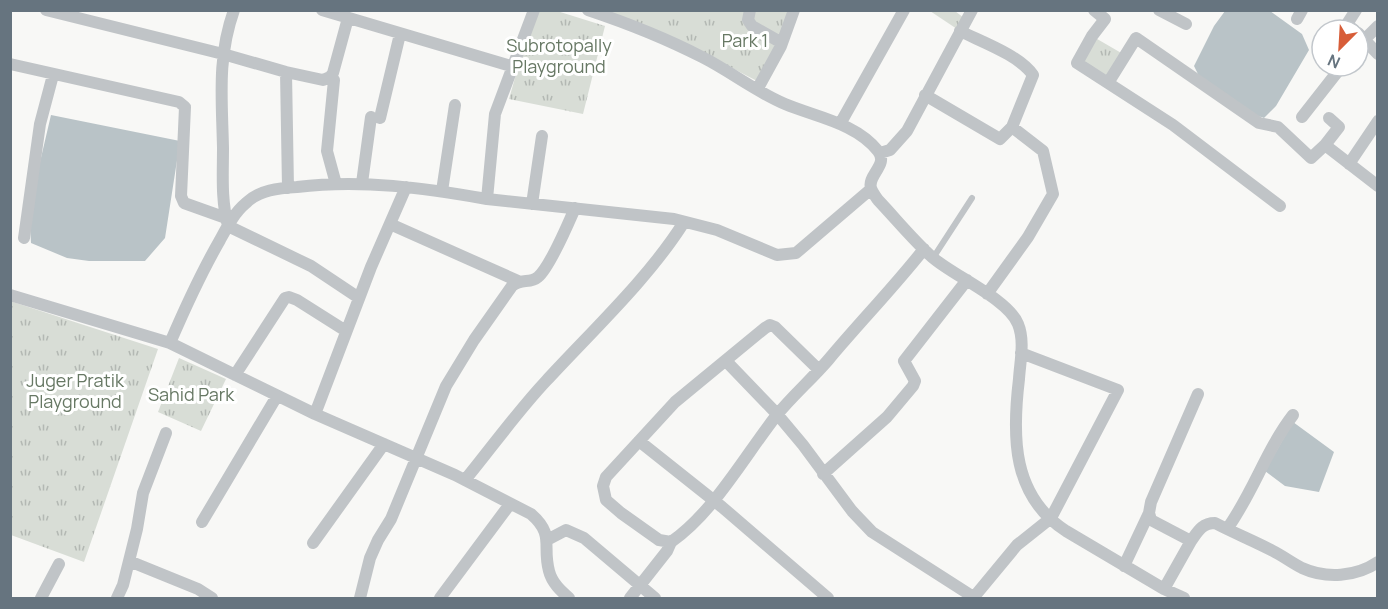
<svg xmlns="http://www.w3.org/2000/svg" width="1388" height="609" viewBox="0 0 1388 609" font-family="Manrope,sans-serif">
<defs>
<pattern id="grass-tufts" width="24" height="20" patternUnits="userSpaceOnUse" patternTransform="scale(1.5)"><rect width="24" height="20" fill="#d8ddd6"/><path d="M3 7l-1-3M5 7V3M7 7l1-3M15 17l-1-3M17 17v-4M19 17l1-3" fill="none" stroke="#b3b8b3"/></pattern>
</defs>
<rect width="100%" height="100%" fill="#f8f8f6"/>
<path fill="url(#grass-tufts)" d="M534,11H557L605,26L583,114L509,99Z
M601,11H788L774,52L757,81C706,54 656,27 601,11Z
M930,11H955L964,18L957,29Z
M1092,36L1123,54L1108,83L1077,63Z
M10,301L158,349L84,562L11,535Z
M179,358L226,379L201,431L158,412Z"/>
<path fill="#b9c3c7" d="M1225,11H1270L1302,34L1309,50L1276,106L1264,118L1249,113L1199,76L1194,66L1214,26Z
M51,115L180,141L165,238L145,261H89L67,258L31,243L29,209Z
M1293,422L1334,452L1319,492L1285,486L1265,471Z"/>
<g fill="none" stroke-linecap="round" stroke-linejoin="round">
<path stroke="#c0c4c7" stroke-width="6" d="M933,258L972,198"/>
<path stroke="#c0c4c7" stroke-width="12" d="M46,10L223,54L286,72L323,80L330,77L333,73L348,18
M234,10C217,58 222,99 223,148C223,175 221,200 228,226L311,266L359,298
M322,10L514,67
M534,10L495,114L487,199L674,219L717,230L777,255L796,253L871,189
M588,10C627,23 665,38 702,57C730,71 756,92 785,104C816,117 856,123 878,151C889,165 867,175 871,188C872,192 876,197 878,200C896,219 913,240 932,257C952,275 1008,299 1018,324C1025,341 1020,362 1019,379C1012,437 1012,496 1066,531L1164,589L1184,598
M750,10L748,20L752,26L782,43
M1094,10L1105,19L1092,36L1077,63L1173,125L1280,206
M1159,10L1186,24
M1297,19L1302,10
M1354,30L1347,24L1356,10
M960,31C982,42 1019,55 1033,75L1012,127
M1358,33L1378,54
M1358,46L1378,26
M10,64L179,102L185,107L181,196L184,203L226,218
M286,72L288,188
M334,80L327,151L336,184
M1108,83L1136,38L1259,123L1278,127L1311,158L1325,145L1339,127L1329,118
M758,88L781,46L794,10
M925,95L1000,139L1012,127L1043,151L1053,194L1028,237L987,294
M1302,117L1342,66
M380,118L400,34
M840,124L904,10
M1325,145L1378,186
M880,153L890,150L907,131L972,10
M1349,164L1378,121
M362,183L371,117
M442,191L455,105
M532,204L542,136
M390,224L518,281
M24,238L40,124L53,75
M10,295L170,343L315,414L455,475L531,514C555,535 542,545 549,571C552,583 561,591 569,598
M170,343C185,308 201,273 220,240C227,227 234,213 246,203C259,190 279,188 297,187C362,179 424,188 487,199
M726,361L777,414L803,445L852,511L872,532L975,598
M819,370L775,327L770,325L765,328L675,402L606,477L603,486L606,500L621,513L659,540L671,542C713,513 744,457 776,416C792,396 812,379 829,359C860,322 894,287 924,249
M235,375L285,298L289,297L297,300L346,331
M1198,394L1151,502L1149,513L1151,520L1191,541C1198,531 1202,523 1215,523C1234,533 1254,541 1273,551C1283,556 1292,563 1302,568C1326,579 1356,577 1378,562
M315,414L371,267L406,187
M639,441L722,507L828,598
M823,474L887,417L913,386L915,381L904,361L967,280
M465,480C492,447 517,412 546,381C591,332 649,278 684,222
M202,522L277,396
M1227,529C1253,493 1266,450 1293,415
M547,540L566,530L584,538L655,598
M313,543L384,444
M129,561L198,589L212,598
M1124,566L1149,513
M1164,589L1191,541
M974,597L1017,545L1051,518L1118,390L1021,353
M41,598L59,564
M117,598L123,585L137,529L143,493L166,433
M360,598L370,558L378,540L391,519L446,386L474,340L512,286C521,278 530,284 538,277C550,267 568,224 575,208
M440,598L510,504
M630,598L667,551L671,542"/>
</g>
<g text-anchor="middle" stroke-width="6" stroke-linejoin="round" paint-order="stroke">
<g font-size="18" fill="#677864" stroke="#fff">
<text x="745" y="47">Park 1</text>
<text x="559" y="52">Subrotopally<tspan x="559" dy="21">Playground</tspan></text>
<text x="75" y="387">Juger Pratik<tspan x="75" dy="21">Playground</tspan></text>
<text x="191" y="401">Sahid Park</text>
</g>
</g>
<rect width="1388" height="609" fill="none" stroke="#66747f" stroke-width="24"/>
<g transform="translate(1340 48) rotate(204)"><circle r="28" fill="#ffffff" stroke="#c2c7cc" stroke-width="1.5"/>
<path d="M0-4.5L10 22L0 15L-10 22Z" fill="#d75d38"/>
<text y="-9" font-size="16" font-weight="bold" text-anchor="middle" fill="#66747f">N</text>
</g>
</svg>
